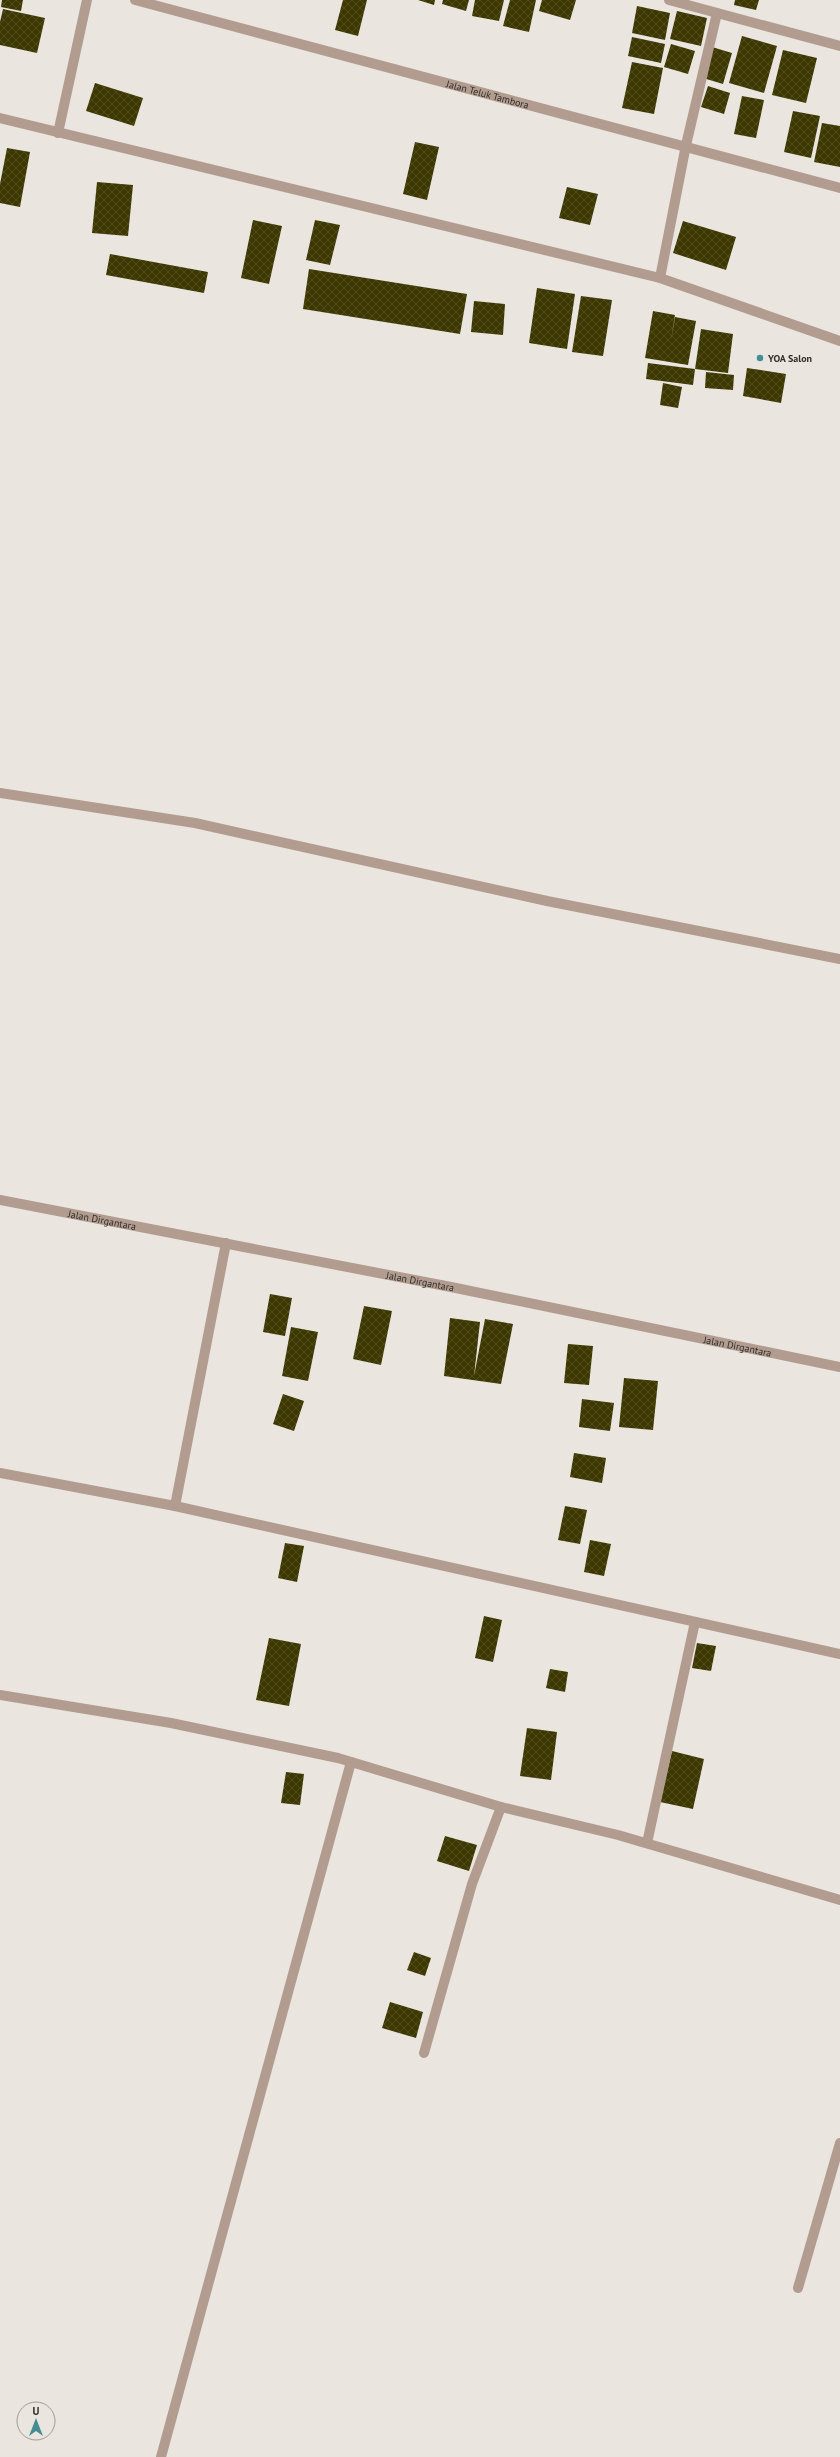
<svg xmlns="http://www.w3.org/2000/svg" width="840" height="2457" viewBox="0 0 840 2457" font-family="'PT Sans',sans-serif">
<defs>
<pattern id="building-cross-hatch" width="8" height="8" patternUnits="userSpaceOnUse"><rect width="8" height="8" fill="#3d3800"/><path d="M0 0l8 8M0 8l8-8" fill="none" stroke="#514c1d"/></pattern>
</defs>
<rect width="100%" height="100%" fill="#eae5de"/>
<path fill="url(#building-cross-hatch)" d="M2,0H23L21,11L1,7Z
M343,0H367L358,36L335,30Z
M418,0H435L434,5Z
M443,0H469L466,11L442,4Z
M475,0H504L499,21L472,16Z
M510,0H536L529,32L503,26Z
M542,0H576L570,20L539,11Z
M735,0H759L756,10L734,5Z
M637,6L670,13L665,40L632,33Z
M3,9L45,18L37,53L0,45V22Z
M677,11L707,18L701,46L670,39Z
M742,36L777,46L764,93L729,83Z
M632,37L665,44L661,63L628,56Z
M671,44L695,51L688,74L664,67Z
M712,47L732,53L723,84L703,78Z
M783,50L817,58L806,103L772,95Z
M632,62L663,68L654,114L622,108Z
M95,83L143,98L134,126L86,111Z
M708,86L730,93L724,114L701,107Z
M742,96L764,100L756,138L734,134Z
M793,111L820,116L811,158L784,152Z
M822,123L840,126V167L814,162Z
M415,142L439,147L427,200L403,194Z
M7,148L30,152L20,207L0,203V184Z
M97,182L133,185L128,236L92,233Z
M567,187L598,194L590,225L559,218Z
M253,220L282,226L269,284L241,278Z
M315,220L340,225L330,265L306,260Z
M683,221L736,237L726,270L673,253Z
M110,254L208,272L204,293L106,275Z
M309,269L467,294L460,334L303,309Z
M537,288L575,294L567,349L529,343Z
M581,296L612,300L603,356L572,352Z
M474,301L505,304L503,335L471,332Z
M653,311L675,315L671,341L675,317L696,321L688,365L645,358Z
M701,329L733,334L728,373L695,369L693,385L646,379L648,363L695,369Z
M747,368L786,374L781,403L743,396Z
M706,372L734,375L733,390L705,388Z
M663,383L682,387L678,408L660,405Z
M270,1294L292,1298L285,1336L263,1332Z
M364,1306L392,1311L381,1365L353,1359Z
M450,1318L480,1322L474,1376L485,1319L513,1324L501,1384L444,1376Z
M291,1327L318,1332L308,1381L282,1376Z
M568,1344L593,1346L589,1385L564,1383Z
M624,1378L658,1381L653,1430L619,1427Z
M283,1394L304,1401L294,1431L273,1424Z
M582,1399L614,1403L610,1431L579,1427Z
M574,1453L606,1458L602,1483L570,1477Z
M565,1506L587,1510L580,1544L558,1540Z
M590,1540L611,1544L604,1576L584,1572Z
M285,1543L304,1546L297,1582L278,1578Z
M484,1616L502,1620L493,1662L475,1658Z
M269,1638L301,1644L289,1706L256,1700Z
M697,1643L716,1646L711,1671L692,1668Z
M550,1669L568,1672L565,1692L546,1688Z
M527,1728L557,1732L551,1780L520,1776Z
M672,1751L704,1759L693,1809L660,1802Z
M286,1772L304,1774L300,1805L281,1803Z
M445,1836L477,1845L469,1871L437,1861Z
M414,1952L431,1958L425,1976L407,1970Z
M390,2002L423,2012L416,2038L382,2028Z"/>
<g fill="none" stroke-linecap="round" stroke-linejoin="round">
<path stroke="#b29c8f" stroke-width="10" d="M798,2288L840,2143"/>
<g stroke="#b29c8f" stroke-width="10">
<path id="s1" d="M135,0L840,188"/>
<path d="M669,0L840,46"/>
<path d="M0,118L660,278L840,341"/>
<path d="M58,133L87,0"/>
<path d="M660,278L686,145L717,13"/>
<path d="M0,793L195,823L547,901L840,959"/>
<path id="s2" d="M0,1200L451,1287L840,1367"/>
<path d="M0,1473L175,1506L840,1654"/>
<path d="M175,1506L226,1243"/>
<path d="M0,1695L171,1723L338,1758L501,1807L618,1835L840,1900"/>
<path d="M647,1843L695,1622"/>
<path d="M424,2053L472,1884L501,1807"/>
<path d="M161,2457L351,1762"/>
</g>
</g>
<circle fill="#458c93" stroke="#eae5de" stroke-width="1.5" cx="760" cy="358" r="4"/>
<g text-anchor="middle" stroke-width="4" stroke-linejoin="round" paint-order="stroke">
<g font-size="10" fill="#2f2e2b" stroke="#eae5de">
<text dy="4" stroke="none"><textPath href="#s1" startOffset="365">Jalan Teluk Tambora</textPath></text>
<text dy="4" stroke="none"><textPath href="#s2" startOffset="104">Jalan Dirgantara</textPath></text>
<text dy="4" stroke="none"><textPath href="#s2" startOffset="428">Jalan Dirgantara</textPath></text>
<text dy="4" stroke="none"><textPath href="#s2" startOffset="752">Jalan Dirgantara</textPath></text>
</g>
<g font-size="10" font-weight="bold" fill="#2f2e2b" stroke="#eae5de" text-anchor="start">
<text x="768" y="362">YOA Salon</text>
</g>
</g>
<g transform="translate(36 2421)"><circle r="19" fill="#eae5de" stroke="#9f9c96"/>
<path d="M0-3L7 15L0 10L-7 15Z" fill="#458c93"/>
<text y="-6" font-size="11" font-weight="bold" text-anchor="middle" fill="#2f2e2b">U</text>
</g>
</svg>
